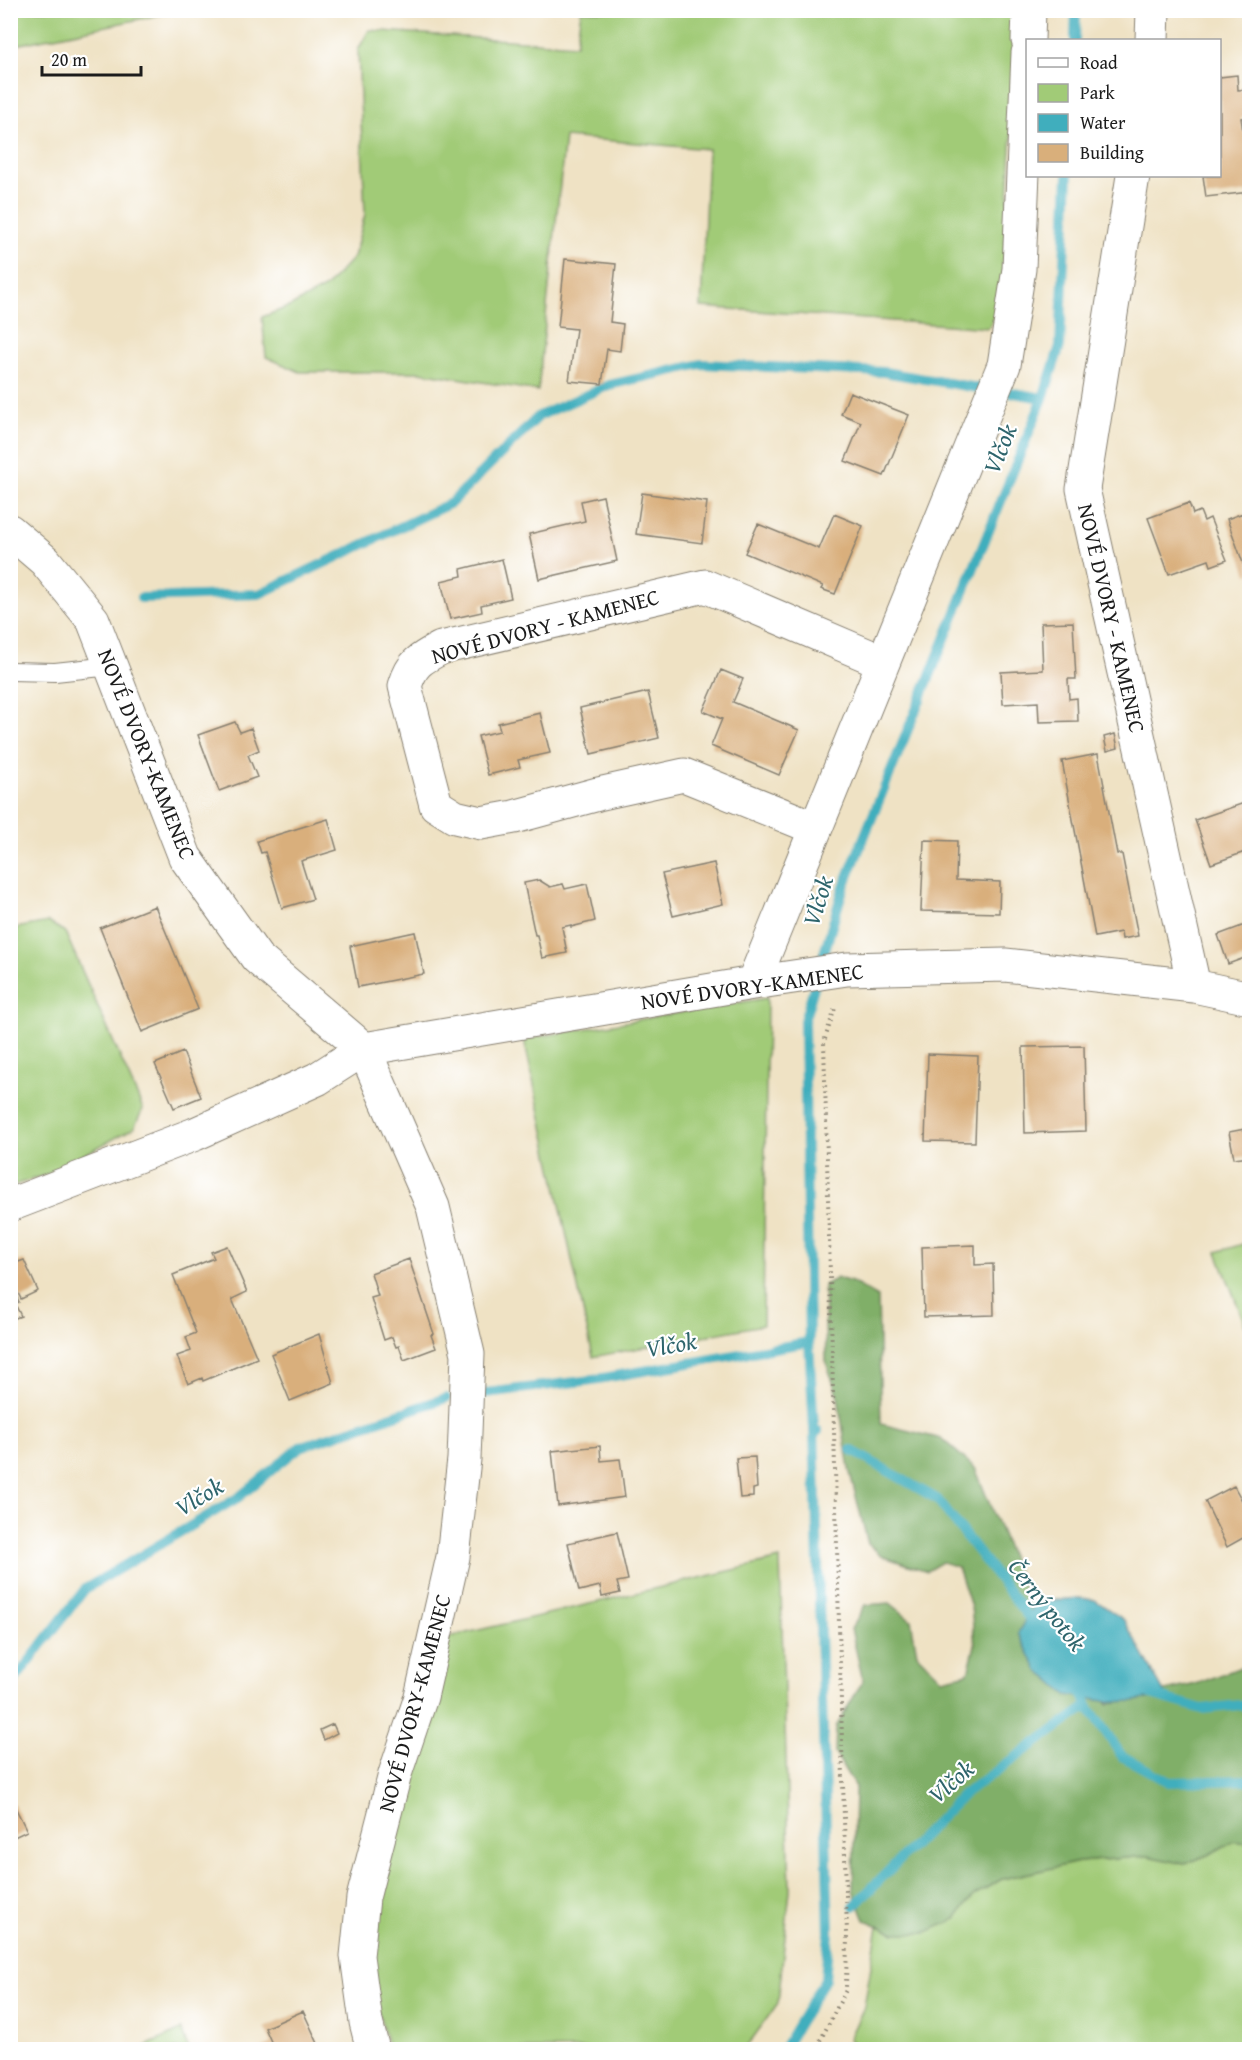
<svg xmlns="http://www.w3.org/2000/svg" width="1260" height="2060" viewBox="0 0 1260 2060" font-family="'Gentium Book Plus',serif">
<rect width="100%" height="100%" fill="#fff"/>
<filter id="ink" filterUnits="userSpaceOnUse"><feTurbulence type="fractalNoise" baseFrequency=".0167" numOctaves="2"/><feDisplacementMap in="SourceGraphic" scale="12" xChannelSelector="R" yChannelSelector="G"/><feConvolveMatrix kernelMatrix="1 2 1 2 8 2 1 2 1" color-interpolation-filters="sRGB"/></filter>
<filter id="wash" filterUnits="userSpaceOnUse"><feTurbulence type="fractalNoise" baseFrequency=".008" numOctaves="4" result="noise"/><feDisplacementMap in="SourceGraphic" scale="24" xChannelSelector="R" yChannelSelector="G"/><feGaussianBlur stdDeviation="1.35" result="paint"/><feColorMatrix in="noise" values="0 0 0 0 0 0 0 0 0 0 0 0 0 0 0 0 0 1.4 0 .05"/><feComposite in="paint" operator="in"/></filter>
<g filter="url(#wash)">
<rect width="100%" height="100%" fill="#efe2c4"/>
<path fill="#a1cb77" stroke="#5e744a" stroke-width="1.5" d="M11,10H179V11L11,46Z
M581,11H1019L1002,303L988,328L701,307L708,149L565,137L538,391L420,372H300L266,357L262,317L291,306L326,287L354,257L365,214L358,50L369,30L576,45Z
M48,922L65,932L143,1109L134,1128L46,1175L11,1186L10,929Z
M767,998L763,1325L593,1357L524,1039Z
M1249,1242H1250L1249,1335L1217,1252Z
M780,1559L790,1890L778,2003L745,2049H389L368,1975L373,1897L445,1638Z
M1233,1841L1249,1843V2049L857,2050L849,2039L864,2007L878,1926L895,1933L956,1919L974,1895L1002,1879L1079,1862L1148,1856L1185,1864L1210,1854Z
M181,2030L189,2049H139Z"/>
<path fill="#80af68" stroke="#4e6642" stroke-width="1.5" d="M837,1278L852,1282L878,1297L881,1424L942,1439L975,1468L1040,1628L1108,1704L1196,1684L1249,1664V1843L1233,1841L1210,1854L1185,1864L1147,1856L1079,1862L1002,1879L974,1895L956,1919L925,1933H895L865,1920L853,1890L855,1787L835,1753L836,1727L863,1681L851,1629L865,1605L890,1603L911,1620L917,1654L942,1679L968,1673L975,1645L971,1607L958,1567L942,1562L927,1571L884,1557L868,1544L849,1469L838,1397L826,1362L824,1285Z"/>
<path fill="#40aebd" stroke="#2e656c" stroke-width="1.5" d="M1078,1598L1095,1600L1124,1620L1166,1696L1134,1701L1110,1702L1067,1695L1037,1669L1018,1633L1035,1602Z"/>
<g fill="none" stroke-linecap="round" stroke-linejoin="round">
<path stroke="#40aebd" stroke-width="10" d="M1075,40L1076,10
M1002,391L1043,398
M141,598L259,594L451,503L539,416L609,385L701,364L884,372L978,388
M478,1394L592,1380L809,1342
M818,1431L814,1429L809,1342L804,1021L843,889L1043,398L1060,346L1068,176
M851,1450L937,1499L1036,1627
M1077,1684L1088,1706L1122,1756L1169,1782L1250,1780
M10,1686L85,1589L239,1497L300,1447L446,1398
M1147,1693L1202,1709L1250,1704
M854,1906L964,1794L1088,1706
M783,2050L825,1979L829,1933L814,1429"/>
</g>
<g id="blocks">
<path fill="#d9af7b" d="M1237,75L1238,90L1250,89V117L1241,118L1243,131L1250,130V192L1206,197L1203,176H1220V77Z
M565,259L616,264L610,322L623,324L620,351L607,349L602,384L569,381L576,329L558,327Z
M850,392L909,415L884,476L845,461L861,422L841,414Z
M642,493L707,502L702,543L636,534Z
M603,496L617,561L539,579L529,534L585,521L581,501Z
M1189,503L1193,514L1200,511L1204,521L1210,518L1227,560L1211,566L1209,560L1169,574L1148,518Z
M1243,513L1250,531V573L1247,574L1227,519Z
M834,514L863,526L835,594L821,589L823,586L745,553L758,524L819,549Z
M502,559L511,598L481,605L482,612L450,619L441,581L462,576L461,569Z
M1073,622L1076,679H1068L1069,699L1077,698L1078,721L1039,722L1038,702L1003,704L1001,672L1043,670L1041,623Z
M721,670L743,679L733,702L799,730L779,775L711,746L722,719L703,711Z
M648,692L659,738L591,754L580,708Z
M540,713L550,753L518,760L520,767L488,775L478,736L500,731L498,723Z
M235,722L240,732L251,728L259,750L248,755L257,777L219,791L198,735Z
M1115,734L1118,748L1107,751L1104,737Z
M1098,754L1117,854H1122L1138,936L1122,939L1121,932L1095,937L1062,761Z
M1250,801V863L1245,852L1211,864L1195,820Z
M328,819L337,850L301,861L313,899L282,908L265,852L261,853L257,841Z
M924,840L957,841L956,880L1000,882L999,913L921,911Z
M714,863L723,904L673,916L662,874Z
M539,880L550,887L563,884L565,889L587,884L595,921L571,927V925L562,927L567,953L542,958L537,935H535L524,883Z
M155,906L198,1009L142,1032L100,928Z
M1250,923V956L1228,964L1218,935Z
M415,932L424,974L358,987L350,946Z
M1084,1046L1086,1131L1025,1133L1023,1047Z
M183,1052L201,1097L174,1108L155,1064Z
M928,1054L978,1056L975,1142L925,1141Z
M1250,1128V1156L1234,1158L1229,1132Z
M975,1245V1265L993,1264L994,1315L924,1317L922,1247Z
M227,1246L247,1292L232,1299L257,1358L203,1381L202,1378L188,1384L177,1356L191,1351L186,1337L196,1333L173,1275L214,1258L211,1252Z
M409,1259L434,1334L431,1335L436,1348L404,1360L399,1346L396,1347L392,1337L384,1340L371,1298L378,1296L371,1273Z
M24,1260L38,1291L21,1299L10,1276V1265Z
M10,1283L19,1302L15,1304L21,1316L10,1320Z
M319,1334L333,1383L290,1401L271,1354Z
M600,1446L601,1461L620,1459L625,1497L558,1506L552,1451Z
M755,1457L757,1488L753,1489V1497L740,1498L736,1458Z
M1234,1486L1250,1515V1534L1227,1547L1205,1501Z
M617,1532L628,1580L617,1582L620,1593L602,1597L600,1586L579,1591L568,1543Z
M333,1724L337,1733L324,1740L320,1730Z
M10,1797L27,1831L10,1839Z
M303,2011L321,2050H260L272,2044L265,2028Z"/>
</g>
</g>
<g filter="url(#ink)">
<use href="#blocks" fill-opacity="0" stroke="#867f70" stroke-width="1.5"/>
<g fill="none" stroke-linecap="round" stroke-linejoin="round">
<g stroke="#867f70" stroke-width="20">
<path id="service" d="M10,671L55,672L111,666"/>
</g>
<g stroke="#867f70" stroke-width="35">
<path id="minor" d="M1028,40L1029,10
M1152,40L1153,10
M1133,176L1083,489L1194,986
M10,531L45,561L93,620L185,857L257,958L364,1049L433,1207L468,1354L464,1459L453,1557L421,1697L395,1774L363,1898L357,1956L366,2022L373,2050
M815,828L684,775L598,794L514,817L481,823L455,817L436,805L405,686C412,663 420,659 441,648L705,586L883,662
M753,983L1004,365L1019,269L1028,53
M10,1205L195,1134L317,1079L364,1049L753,983L847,969L1005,965L1194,986L1250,998"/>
</g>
<path stroke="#867f70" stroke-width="4" stroke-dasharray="1.5 4.5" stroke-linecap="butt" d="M813,2050L821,2039L846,1990L847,1935L824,1042L836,1005"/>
<use href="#service" stroke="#fff" stroke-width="18"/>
<use href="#minor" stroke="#fff" stroke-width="33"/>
</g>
</g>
<g text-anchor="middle" stroke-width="4.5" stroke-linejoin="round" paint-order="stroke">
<g font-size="22" fill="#1c1c1c" stroke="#fff">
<text transform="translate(1112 618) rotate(77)" y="8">NOVÉ DVORY - KAMENEC</text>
<text transform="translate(545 626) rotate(-15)" y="8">NOVÉ DVORY - KAMENEC</text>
<text transform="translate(147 754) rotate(68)" y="8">NOVÉ DVORY-KAMENEC</text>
<text transform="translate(752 986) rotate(-8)" y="8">NOVÉ DVORY-KAMENEC</text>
<text transform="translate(414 1703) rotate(-75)" y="8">NOVÉ DVORY-KAMENEC</text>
</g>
<g font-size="24" font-style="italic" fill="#2e656c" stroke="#fff">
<text transform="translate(1000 449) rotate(-68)" y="8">Vlčok</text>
<text transform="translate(818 901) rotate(-72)" y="8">Vlčok</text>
<text transform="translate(671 1345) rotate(-10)" y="8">Vlčok</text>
<text transform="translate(199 1497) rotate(-31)" y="8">Vlčok</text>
<text transform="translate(1047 1605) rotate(52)" y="8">Černý potok</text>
<text transform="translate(951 1782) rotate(-41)" y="8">Vlčok</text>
</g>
</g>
<rect width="1260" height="2060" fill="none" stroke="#fff" stroke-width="36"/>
<rect x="1026" y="39" width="195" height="138" fill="#ffffff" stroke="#a4a4a4" stroke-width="1.5"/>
<rect x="1038" y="58" width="30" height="9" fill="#ffffff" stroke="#a4a4a4" stroke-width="1.5"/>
<text x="1080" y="69" font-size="18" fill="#1c1c1c">Road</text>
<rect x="1038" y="84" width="30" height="18" fill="#a1cb77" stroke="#a4a4a4" stroke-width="1.5"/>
<text x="1080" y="99" font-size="18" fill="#1c1c1c">Park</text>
<rect x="1038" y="114" width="30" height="18" fill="#40aebd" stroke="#a4a4a4" stroke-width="1.5"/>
<text x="1080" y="129" font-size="18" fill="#1c1c1c">Water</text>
<rect x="1038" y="144" width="30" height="18" fill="#d9af7b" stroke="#a4a4a4" stroke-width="1.5"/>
<text x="1080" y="159" font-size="18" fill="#1c1c1c">Building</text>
<path d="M42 66v9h99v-9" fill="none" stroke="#1c1c1c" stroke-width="3"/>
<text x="51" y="66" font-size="18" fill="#1c1c1c" stroke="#ffffff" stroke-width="4.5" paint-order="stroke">20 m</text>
</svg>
